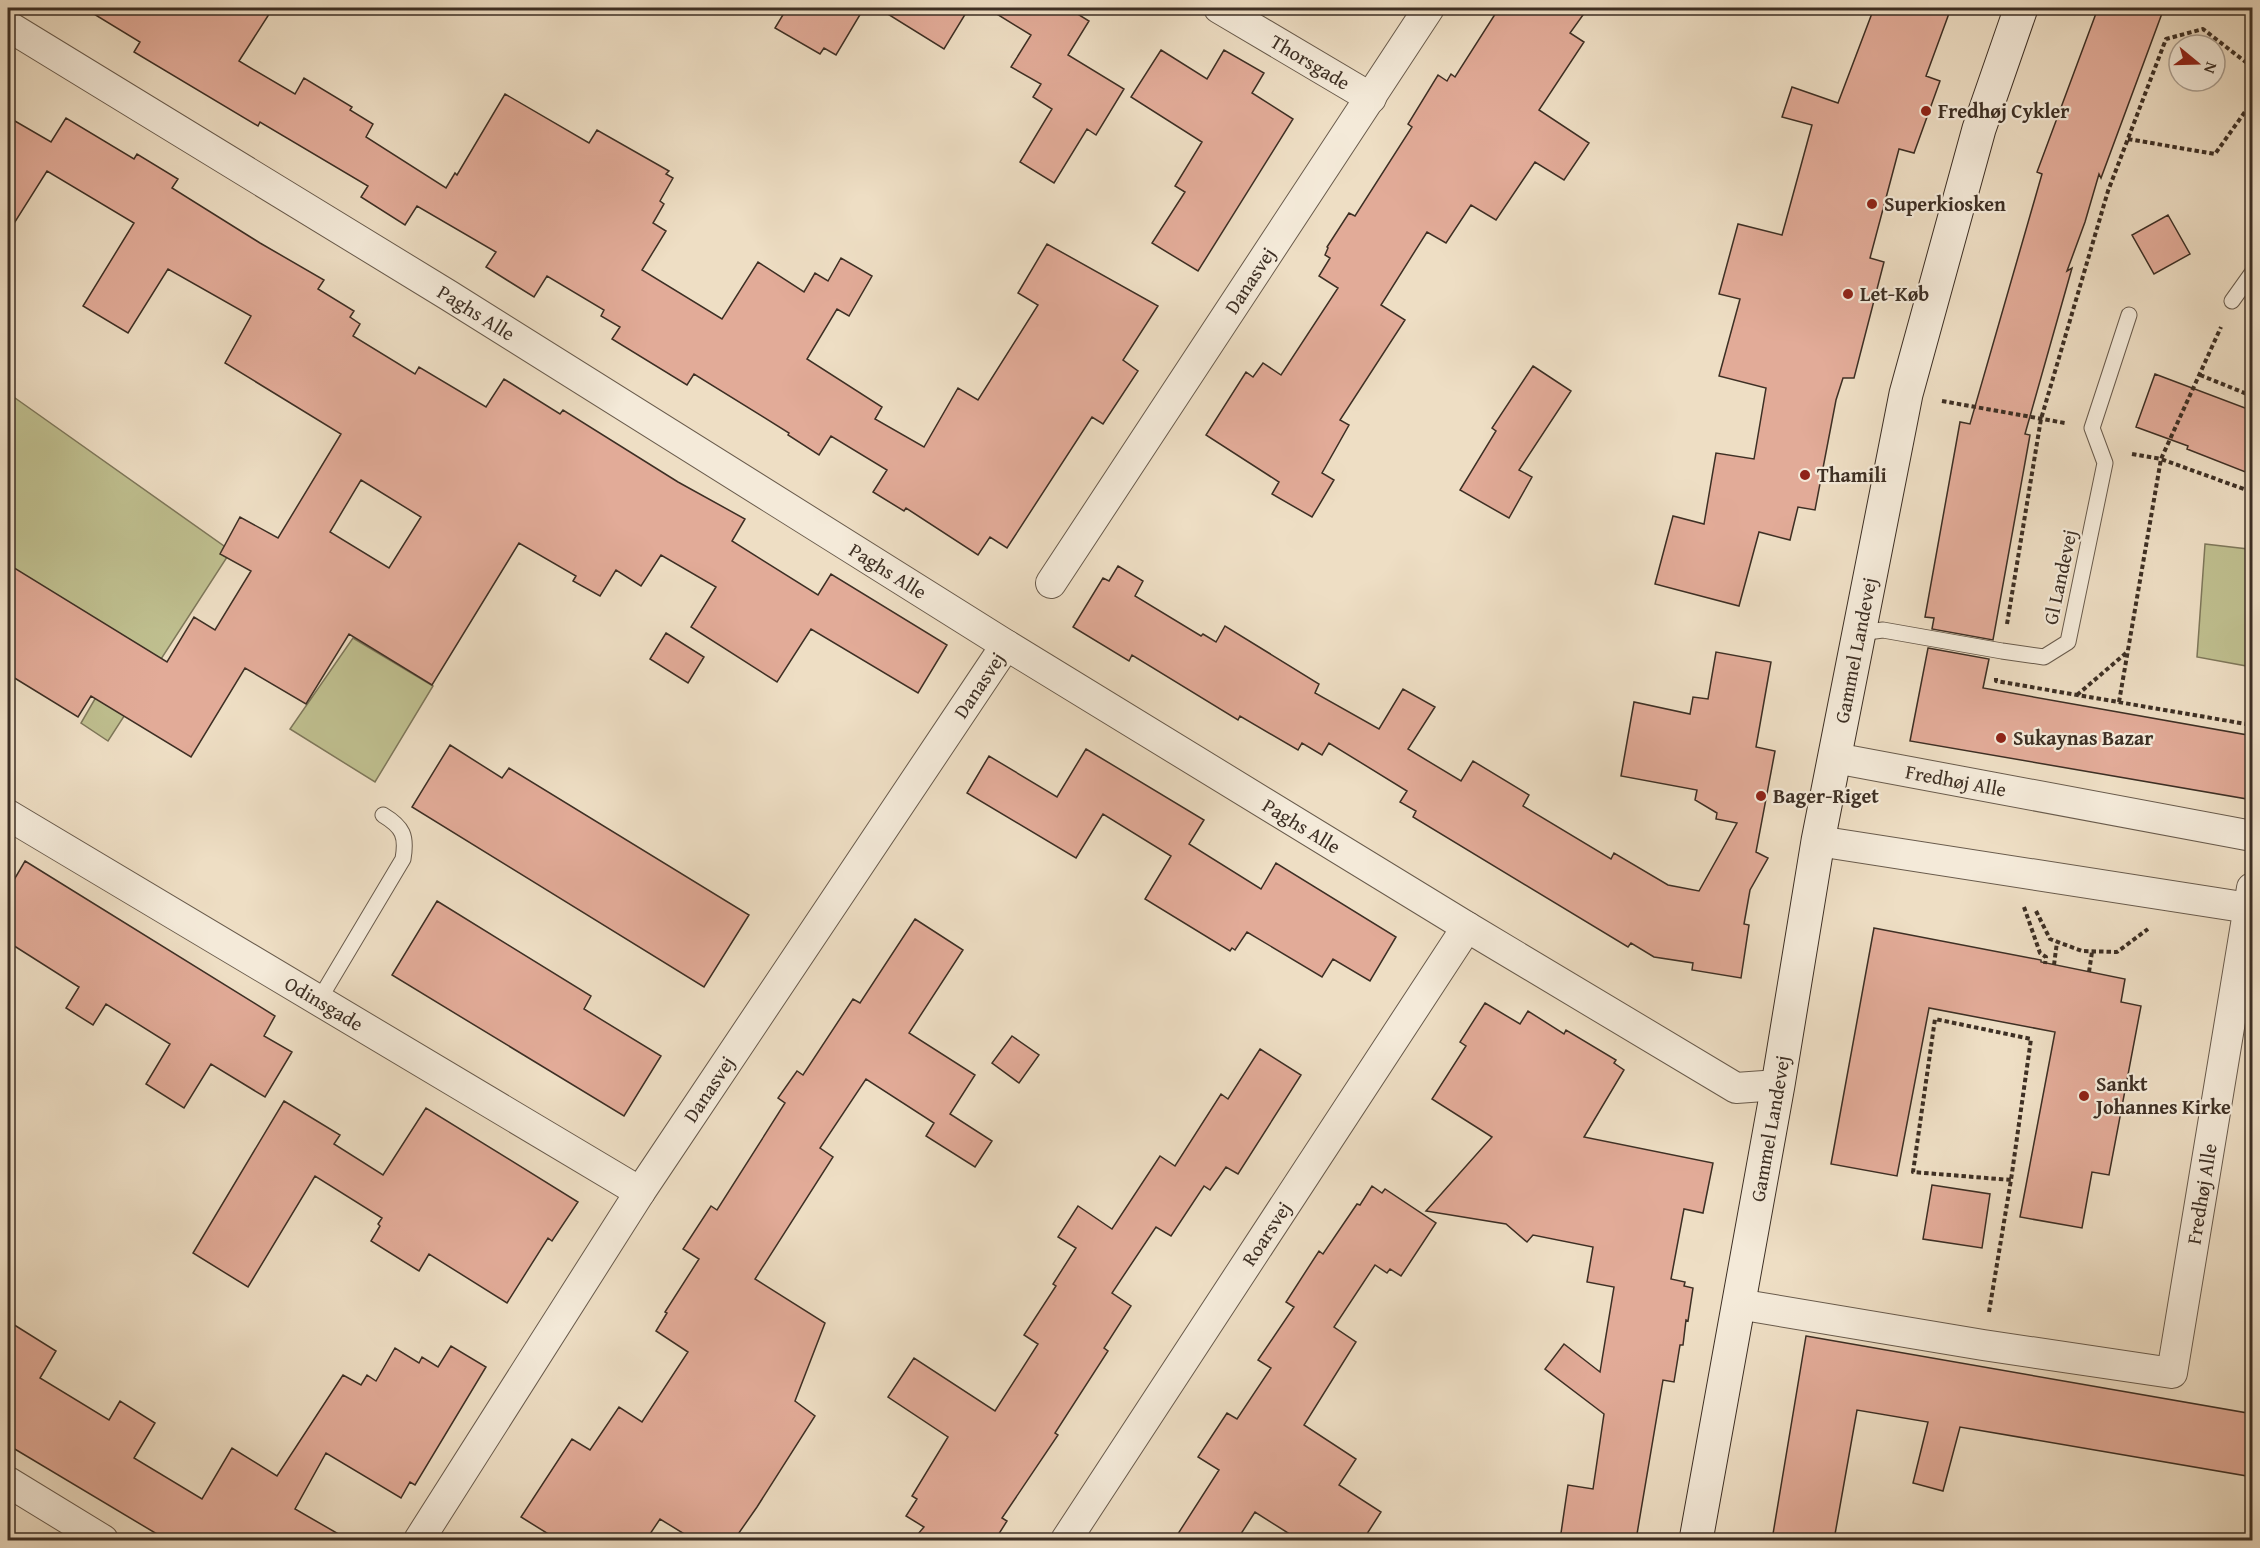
<svg xmlns="http://www.w3.org/2000/svg" width="2260" height="1548" viewBox="0 0 2260 1548" font-family="'Gentium Book Plus',serif">
<rect width="100%" height="100%" fill="#eedec4"/>
<filter id="stains"><feTurbulence type="fractalNoise" baseFrequency=".00333" numOctaves="4"/><feColorMatrix values="0 0 0 0 .2 0 0 0 0 .09 0 0 0 0 .02 0 0 0 .5 -.17"/></filter>
<radialGradient id="worn" r=".72"><stop offset=".6" stop-color="#630" stop-opacity="0"/><stop offset="1" stop-color="#630" stop-opacity=".3"/></radialGradient>
<path fill="#bfbf8f" stroke="#7e775a" stroke-width="1.5" d="M8,393L231,551L108,741L81,723L128,642L8,568Z
M2205,544L2248,549L2252,557V667L2197,657Z
M353,638L433,686L375,782L290,729Z"/>
<path fill="#e2ab98" stroke="#3d2f24" stroke-width="1.5" fill-rule="evenodd" d="M84,8H273L239,61L295,94L304,78L352,107L350,110L373,124L366,137L446,188L455,173L457,175L505,94L589,143L597,130L669,171L666,174L673,178L660,201L664,204L653,223L666,231L642,270L722,319L758,262L804,292L815,273L828,281L841,258L872,276L849,316L837,309L807,359L882,407L875,419L924,447L958,388L978,400L1038,305L1018,293L1047,244L1158,306L1123,360L1138,371L1103,424L1092,417L1007,548L990,537L978,555L906,508L904,511L873,492L887,470L831,436L819,455L788,435L789,433L694,374L687,385L612,339L620,327L601,316L604,310L547,276L534,297L486,267L496,252L417,206L405,225L361,197L368,186L260,122L258,126L134,52L140,42Z
M787,8H864L836,55L824,48L820,54L775,28Z
M878,8H969L944,49Z
M987,8H1068L1089,21L1068,55L1124,89L1096,135L1087,129L1054,183L1020,162L1052,109L1033,97L1041,84L1011,67L1031,35Z
M1499,8H1588L1570,33L1584,42L1539,110L1589,143L1564,180L1535,162L1496,220L1471,205L1446,243L1427,232L1381,305L1405,320L1340,420L1349,425L1322,473L1334,480L1312,517L1272,494L1279,482L1206,435L1246,372L1253,377L1263,363L1281,375L1338,288L1319,276L1330,258L1325,255L1328,248L1327,247L1349,213L1355,216L1412,127L1408,124L1438,75L1447,81L1451,74L1455,77Z
M1874,8H1951L1926,76L1940,81L1914,153L1899,149L1870,258L1884,262L1854,378H1843L1836,400L1815,510L1798,507L1790,540L1759,532L1739,606L1655,584L1673,516L1704,524L1716,453L1754,459L1766,388L1719,376L1740,299L1719,294L1738,224L1782,235L1812,125L1782,117L1792,87L1838,103Z
M2098,8H2164L2101,178L2099,174L2085,222L2067,271L2072,268L2025,434L2030,435L1993,640L1932,629L1934,618L1925,617L1960,422L1970,424L2042,174L2037,172Z
M1161,50L1207,79L1224,50L1264,73L1252,93L1293,119L1198,271L1152,243L1185,192L1175,186L1202,142L1131,97Z
M8,117L51,142L66,118L134,159L137,154L178,179L172,188L260,243L324,280L318,289L354,311L350,317L360,324L353,336L415,374L419,367L486,407L504,379L560,414L563,410L678,482L745,519L732,541L818,595L831,574L947,645L918,693L811,629L777,682L691,627L716,587L661,555L641,586L616,570L600,596L573,581L576,576L519,543L432,685L349,634L306,704L245,668L191,757L91,696L78,717L8,674V564L167,662L194,617L215,630L251,571L220,554L240,517L278,538L341,434L225,363L251,316L168,269L128,333L83,306L134,223L47,171L8,233ZM361,480L421,517L389,568L330,532Z
M2168,215L2190,254L2154,274L2132,235Z
M1533,366L1571,391L1519,470L1532,477L1509,518L1460,490L1496,431L1492,428Z
M2155,374L2253,411V475L2187,449L2188,446L2136,427Z
M1118,566L1143,581L1135,596L1201,636L1203,634L1216,642L1225,626L1319,684L1315,693L1379,729L1403,689L1435,707L1408,749L1461,781L1473,761L1529,795L1523,806L1611,859L1614,853L1668,885L1699,891L1737,823L1716,819L1717,813L1695,800L1697,790L1621,776L1634,702L1690,714L1693,697L1708,699L1716,652L1771,662L1756,747L1775,751L1756,852L1768,858L1750,890L1744,924L1749,925L1741,978L1692,970L1693,963L1654,957L1631,943L1628,947L1413,817L1416,811L1400,802L1407,791L1329,743L1322,755L1302,743L1298,750L1240,716L1238,720L1132,655L1129,661L1073,627L1103,578L1109,581Z
M666,633L704,657L688,683L650,659Z
M1928,648L1989,659L1983,688L2253,736V800L1910,741Z
M450,745L502,778L509,768L749,915L704,987L412,807Z
M1086,749L1204,820L1189,844L1261,889L1276,863L1396,937L1370,981L1333,959L1322,977L1247,932L1235,950L1232,948L1230,951L1145,899L1171,856L1103,814L1076,858L967,793L989,756L1057,797Z
M25,861L275,1016L264,1036L292,1052L265,1097L211,1064L184,1108L146,1084L170,1044L106,1004L93,1025L66,1008L79,987L8,942V890Z
M437,901L591,996L584,1009L661,1056L624,1116L392,975Z
M915,919L963,950L909,1033L975,1075L950,1114L992,1141L975,1167L926,1136L934,1123L866,1079L820,1148L833,1157L755,1279L825,1323L795,1401L815,1416L757,1507L734,1540H694L660,1519L646,1540H558L521,1517L572,1439L590,1450L619,1407L642,1422L688,1352L656,1331L667,1313L665,1312L699,1259L683,1249L711,1206L717,1210L785,1103L778,1098L797,1071L803,1075L853,999L860,1003Z
M1874,928L2041,960V962L2125,979L2121,1002L2141,1006L2109,1175L2092,1172L2082,1228L2020,1217L2055,1032L1929,1008L1897,1176L1831,1164Z
M1485,1003L1520,1024L1528,1011L1564,1034L1566,1030L1616,1060L1614,1063L1624,1070L1584,1137L1713,1163L1703,1213L1684,1209L1671,1279L1685,1282L1684,1286L1693,1288L1688,1321L1686,1320L1683,1345H1680L1674,1382L1663,1380L1636,1540H1560L1568,1485L1593,1489L1604,1414L1545,1369L1564,1344L1600,1372L1614,1287L1587,1282L1593,1247L1533,1235L1527,1242L1506,1224L1426,1211L1492,1137L1432,1099L1466,1046L1460,1042Z
M1012,1036L1039,1055L1019,1083L992,1063Z
M1260,1049L1301,1075L1238,1174L1226,1167L1210,1190L1204,1186L1171,1236L1156,1227L1112,1293L1131,1306L1104,1348L1108,1351L1055,1433L1058,1435L1002,1518L1007,1521L995,1540H913L924,1527L906,1516L917,1499L912,1496L948,1437L888,1397L914,1358L995,1411L1038,1344L1024,1335L1056,1286L1053,1284L1076,1248L1058,1237L1078,1206L1112,1229L1160,1156L1175,1166L1221,1094L1228,1099Z
M284,1101L340,1135L334,1144L383,1175L426,1108L578,1202L552,1241L548,1238L507,1303L429,1254L419,1271L371,1241L380,1226L378,1224L382,1218L315,1176L248,1287L193,1253Z
M1932,1185L1990,1194L1982,1248L1923,1239Z
M1372,1186L1382,1193L1385,1189L1436,1223L1401,1276L1390,1269L1387,1273L1375,1265L1334,1327L1356,1342L1304,1425L1356,1459L1339,1485L1381,1512L1363,1540H1299L1255,1512L1237,1540H1174L1219,1470L1198,1457L1227,1413L1237,1419L1271,1368L1258,1360L1294,1307L1286,1302L1319,1251L1323,1254L1357,1204L1360,1205Z
M8,1321L56,1351L40,1378L109,1420L120,1401L155,1423L134,1458L202,1499L232,1448L277,1476L343,1375L361,1385L367,1375L376,1381L395,1348L419,1363L422,1357L438,1367L451,1346L486,1367L415,1485L410,1482L401,1498L326,1453L295,1509L349,1540H167L8,1445Z
M1806,1336L2253,1414V1477L1960,1427L1943,1491L1913,1483L1928,1422L1857,1410L1834,1540H1772Z"/>
<g fill="none" stroke-linecap="round" stroke-linejoin="round">
<g stroke="#695b4c" stroke-width="17">
<path id="lane" d="M2232,301L2252,273
M1859,633L1883,630L2002,651L2044,657L2068,642L2105,463L2092,428L2129,315
M319,1000L403,859C407,836 403,827 383,815"/>
</g>
<g stroke="#695b4c" stroke-width="32">
<g id="street">
<path id="s1" d="M1219,8L1371,98"/>
<path id="s2" d="M8,26L448,295L1006,645L1467,927L1736,1088L1778,1085"/>
<path id="s3" d="M1051,583L1429,8"/>
<path id="s4" d="M1835,758L2252,836"/>
<path id="s5" d="M8,815L640,1192"/>
<path d="M1818,841L2249,908"/>
<path id="s6" d="M1738,1304L1983,1345L2172,1373L2252,888"/>
<path d="M8,1482L103,1540"/>
<path id="s7" d="M419,1540L640,1192L1006,645"/>
<path id="s8" d="M1066,1540L1467,927"/>
</g>
</g>
<g stroke="#3d2f24" stroke-width="35">
<g id="secondary">
<path id="s9" d="M1696,1540L1778,1085L1818,841L1906,394L1979,129L2021,8"/>
</g>
</g>
<path stroke="#3d2f24" stroke-width="4" stroke-dasharray="4.5 3" stroke-linecap="butt" d="M2128,139L2215,154L2252,102
M2200,375L2252,396
M1942,401L2065,423
M2132,454L2161,459L2221,327
M2007,624L2041,419L2108,191L2166,39L2203,29L2252,67
M1996,678V681L2252,725
M2077,695L2126,653
M2119,702L2161,459L2252,492
M2024,907L2040,953L2046,957L2045,964
M2036,911L2050,939L2082,951L2117,952L2148,929
M2054,965L2057,942
M2089,972L2092,952
M1989,1312L2011,1180L2031,1039L1935,1019L1913,1172L2011,1180"/>
<use href="#lane" stroke="#f4ead9" stroke-width="15"/>
<use href="#street" stroke="#f4ead9" stroke-width="30"/>
<use href="#secondary" stroke="#f4ead9" stroke-width="33"/>
</g>
<g fill="#8f2418" stroke="#f4ead9" stroke-width="2">
<circle cx="1926" cy="111" r="6"/>
<circle cx="1872" cy="204" r="6"/>
<circle cx="1848" cy="294" r="6"/>
<circle cx="1805" cy="475" r="6"/>
<circle cx="2001" cy="738" r="6"/>
<circle cx="1761" cy="796" r="6"/>
<circle cx="2084" cy="1096" r="6"/>
</g>
<g text-anchor="middle" stroke-width="4.5" stroke-linejoin="round" paint-order="stroke">
<g font-size="20" fill="#3d2f24" stroke="#f4ead9">
<text dy="7" stroke="none"><textPath href="#s1" startOffset="106">Thorsgade</textPath></text>
<text dy="7" stroke="none"><textPath href="#s3" startOffset="362">Danasvej</textPath></text>
<text dy="7" stroke="none"><textPath href="#s2" startOffset="549">Paghs Alle</textPath></text>
<text dy="7" stroke="none"><textPath href="#s2" startOffset="1035">Paghs Alle</textPath></text>
<text transform="translate(2060 577) rotate(-78)" y="7">Gl Landevej</text>
<text dy="7" stroke="none"><textPath href="#s9" startOffset="904">Gammel Landevej</textPath></text>
<text dy="7" stroke="none"><textPath href="#s7" startOffset="1022">Danasvej</textPath></text>
<text dy="7" stroke="none"><textPath href="#s4" startOffset="123">Fredhøj Alle</textPath></text>
<text dy="7" stroke="none"><textPath href="#s2" startOffset="1521">Paghs Alle</textPath></text>
<text dy="7" stroke="none"><textPath href="#s5" startOffset="368">Odinsgade</textPath></text>
<text dy="7" stroke="none"><textPath href="#s7" startOffset="536">Danasvej</textPath></text>
<text dy="7" stroke="none"><textPath href="#s9" startOffset="418">Gammel Landevej</textPath></text>
<text dy="7" stroke="none"><textPath href="#s6" startOffset="621">Fredhøj Alle</textPath></text>
<text dy="7" stroke="none"><textPath href="#s8" startOffset="366">Roarsvej</textPath></text>
</g>
<g font-size="20" font-weight="bold" fill="#3d2f24" stroke="#f4ead9" text-anchor="start">
<text x="1938" y="118">Fredhøj Cykler</text>
<text x="1884" y="211">Superkiosken</text>
<text x="1860" y="301">Let-Køb</text>
<text x="1817" y="482">Thamili</text>
<text x="2013" y="745">Sukaynas Bazar</text>
<text x="1773" y="803">Bager-Riget</text>
<text x="2096" y="1091">Sankt<tspan x="2096" dy="23">Johannes Kirke</tspan></text>
</g>
</g>
<rect width="2260" height="1548" fill="none" stroke="#eedec4" stroke-width="30"/>
<rect x="9" y="9" width="2242" height="1530" fill="none" stroke="#3d2f24" stroke-width="3"/>
<rect x="15" y="15" width="2230" height="1518" fill="none" stroke="#3d2f24" stroke-width="1.5"/>
<g transform="translate(2197 63) rotate(109)"><circle r="28" fill="#f4ead9" stroke="#ab9f91" stroke-width="1.5"/>
<path d="M0-4.5L10 22L0 15L-10 22Z" fill="#8f2418"/>
<text y="-9" font-size="16" font-weight="bold" text-anchor="middle" fill="#3d2f24">N</text>
</g>
<rect width="100%" height="100%" filter="url(#stains)"/>
<rect width="100%" height="100%" fill="url(#worn)"/>
</svg>
